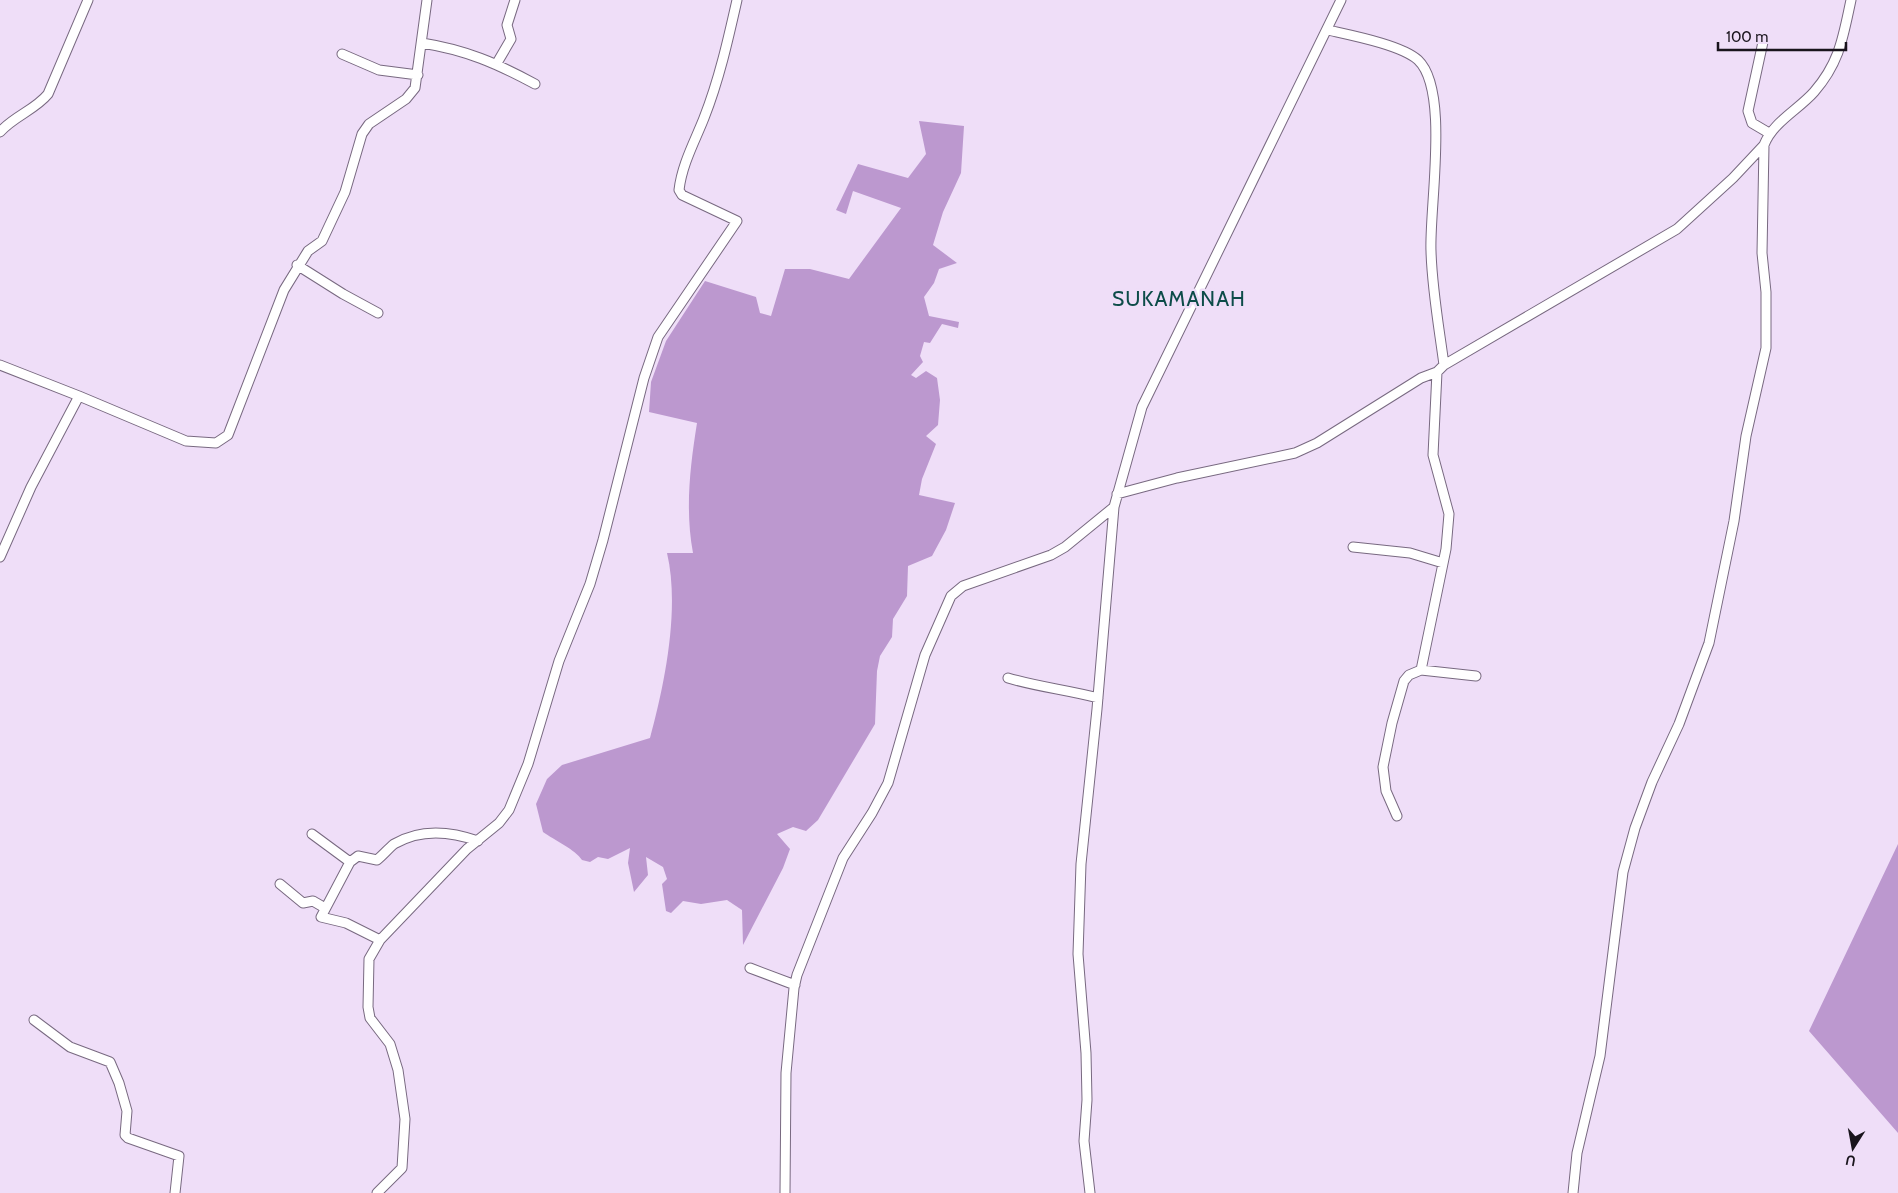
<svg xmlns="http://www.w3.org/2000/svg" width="1898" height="1193" viewBox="0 0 1898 1193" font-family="Cabin,sans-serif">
<rect width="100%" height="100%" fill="#efdef8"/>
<path fill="#bc98cf" d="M919,121L964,126L961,173L943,212L933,245L957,263L939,269L934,283L924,297L929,316L959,322L958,328L942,324L930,343L924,342L920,356L923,362L911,375L916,378L926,371L937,378L940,400L938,425L926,436L936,444L922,479L919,495L955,503L946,530L932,556L908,566L907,596L893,619L892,637L880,656L877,671L875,724L818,820L806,831L793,827L777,834L790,849L783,868L743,945L742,910L727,900L701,904L683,901L671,913L666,911L662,884L667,879L663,867L646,857L648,875L634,892L628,863L630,848L608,859L598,857L590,862L582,860C576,850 554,840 543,832L536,804L547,779L562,765L650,738C665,683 680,608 667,553H693C685,510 690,467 697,423L649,412L651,382L666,341L705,281L756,297L760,313L771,316L785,269H810L849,279L901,208L853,191L846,214L836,210L858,164L908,178L926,154Z
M1898,844V1133L1809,1031Z"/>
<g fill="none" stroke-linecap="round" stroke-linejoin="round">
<g stroke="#786980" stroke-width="11">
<path id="street" d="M1763,42L1748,111L1752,123L1769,133
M422,43C466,50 496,63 535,84
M342,54L379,70L418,75
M497,63L511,39L507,25L515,0
M0,132C14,116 35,110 48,94L88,0
M297,265L343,294L378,313
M0,365L79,396
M1444,365L1677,229L1733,178L1764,145
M1437,372L1433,455L1449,514L1446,549L1421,670L1476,676
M1117,494L1177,478L1295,453L1317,443L1421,378L1437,372L1444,365C1439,327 1432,289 1431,251C1429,208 1450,90 1418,60C1402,45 1350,35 1328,30
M1353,547L1410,553L1443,563
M0,557L31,487L79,396L186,441L216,443L228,435L284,290L308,251L322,241L345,192L362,134L369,124L406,99L415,88L427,0
M1008,678C1038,687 1068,690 1098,698
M1397,816L1386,791L1383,767L1392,723L1404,681L1409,675L1421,670
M312,834L350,862L321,917L346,923L380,940
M350,862L358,856L377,860C383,855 388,849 394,844C421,828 450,831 478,841
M280,884L303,903L313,901L325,908
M750,968L795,985
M34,1020L70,1047L110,1062L119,1083L127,1111L125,1135L128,1138L179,1156L175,1193
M377,1193L402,1168L405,1119L398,1070L390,1044L370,1018L368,1007L369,959L380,940L467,849L499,823L509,810L528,764L559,661L590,584L603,540L644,378L658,337L737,221L682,195L679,190C682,164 695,141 704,118C719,80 728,40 737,0
M785,1193L786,1073L794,988L797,975L843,858L872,813L888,783L925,655L951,596L963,586L1051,555L1065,547L1114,507L1142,407L1341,0
M1090,1193L1084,1141L1087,1100L1086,1053L1078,954L1081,864L1097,709L1114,507
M1573,1193L1577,1153L1600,1056L1623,872L1635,828L1652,782L1679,724L1709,643L1734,521L1746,436L1766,348V292L1762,253L1764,145C1773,122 1798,110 1814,92C1840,62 1843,37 1851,0"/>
</g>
<use href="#street" stroke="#fff" stroke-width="9"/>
</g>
<g text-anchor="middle" stroke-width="5" stroke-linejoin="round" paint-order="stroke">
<g font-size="21" letter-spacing="1" fill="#0d4c49" stroke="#efdef8">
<text x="1179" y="306">SUKAMANAH</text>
</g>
</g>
<g transform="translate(1853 1148) rotate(191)" stroke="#efdef8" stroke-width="4" paint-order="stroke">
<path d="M0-4L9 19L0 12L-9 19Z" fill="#19141c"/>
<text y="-8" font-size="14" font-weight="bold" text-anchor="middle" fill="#19141c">U</text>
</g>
<path d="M1718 42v8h128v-8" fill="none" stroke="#19141c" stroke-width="2.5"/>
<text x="1726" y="42" font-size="15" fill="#19141c" stroke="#efdef8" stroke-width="4" paint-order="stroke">100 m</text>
</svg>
